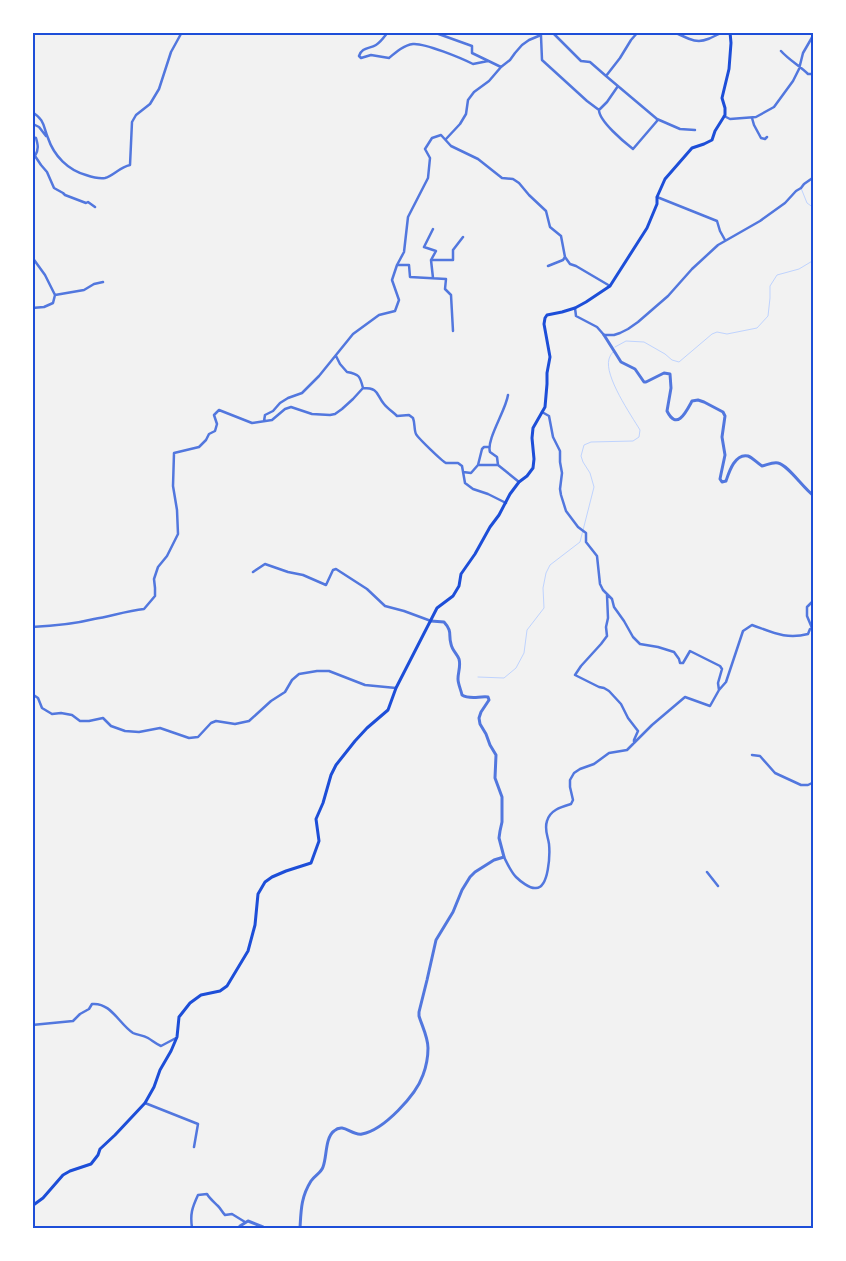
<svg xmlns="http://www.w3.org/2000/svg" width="846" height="1261" viewBox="0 0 846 1261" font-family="'Open Sans',sans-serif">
<rect width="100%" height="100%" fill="#f2f2f2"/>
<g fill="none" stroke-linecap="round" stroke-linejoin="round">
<path stroke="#bfd3fe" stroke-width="1" d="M801,188L807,203L814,208
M615,347L626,341L644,342L665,354L672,360L679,362L712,334L717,332L727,334L757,328L768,316L770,298V286L777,275L799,269L814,260
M478,677L504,678L516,668L524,653L527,630L544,608L543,588L546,573L550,565L580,542L594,487L590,473L583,462L581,456L584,445L591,442L633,441L639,437L640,430C631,415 604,376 609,359C610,356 611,354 613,352"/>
<path stroke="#5277de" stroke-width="2.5" d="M388,32C384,37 381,42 376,45C369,49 362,47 359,56L361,58L371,55L389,58C396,52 404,45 413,44C425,43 461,58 473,64L488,61
M433,32L472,46V53L501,67
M674,32C699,44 699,44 723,32
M554,34L581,61L590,62L606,76
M541,36L542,60L587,101L599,110L607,102L618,86
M781,51C789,60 800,66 808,74H812L814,72
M599,110C599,121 624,142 633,149L657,121V119L606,76L620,58L631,40L638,32
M32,112C45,120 43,126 48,138C54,156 68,170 86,175C92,177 99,179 105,178C113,176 120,167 130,165L132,122L136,115L150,104L159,89L171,52L182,32
M724,116L730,119L756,117L774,107L793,81L799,69L803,53L814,34
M752,118L754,125L761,138L765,139L767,137
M657,119L680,129L695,130
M32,125H35L39,127L46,136
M32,137L36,138C38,145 39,149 35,156L41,165L47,172L54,188L63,193L65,195L86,203L88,202L95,207
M446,139L460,124L466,114L468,100L474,92L489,81L501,67L510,60L515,53L522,45L529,40L541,35L542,32
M657,197L717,221L720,231L725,240
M32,257L45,275L55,295L53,303L44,307L32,308
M431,260L436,251L424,247L433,229
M397,265H409L410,277L446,279L445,289L451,295L453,331
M548,266L563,260L565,257
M433,278L431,260H453V250L463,237
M55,295L84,290L94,284L103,282
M575,308L576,316L597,327L604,335H614L620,333L628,329L638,322L668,296L692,269L718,245L760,221L785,203L796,191L801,188L804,184L814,177
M336,356L340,364L347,372C359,374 360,376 363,388
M542,412L549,416L553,437L560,451V462L562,473L560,489L561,495L566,511L578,527L586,533V542L597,556L600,584L603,590L612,599L614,607L624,621L633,637L640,644L658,647L674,652L679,659L680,663H683L690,651L720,666L722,669L718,683L719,690
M264,421L265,415L273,411L280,403L288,398L302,393L319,376L353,334L379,315L395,311L399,300L392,280L397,265L404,252L408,217L428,178L430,158L425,149L432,138L441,135L451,146L478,159L502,178L513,179L519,183L529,195L546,211L550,227L561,236L565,257L570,264L576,266L610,286
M478,465L482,449L484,447H488
M498,465L497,457L490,452C486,440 506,410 508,395
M463,472L471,473L478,465H498L519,482
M253,572L265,564L288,572L303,575L326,585L333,570L336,569L367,589L385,606L404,611L431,621
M607,595L608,618L606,627L607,636L601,644L581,666L575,675L599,687L604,688L609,691L621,704L628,718L638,731L634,740V743
M32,627C53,626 74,624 94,619C111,616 127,611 144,609L155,596V588L154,579L158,567L167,556L178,534L177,510L173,486L174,453L199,447L206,440L209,434L215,431L217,424L214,415L219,410L252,423L272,420L285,409L291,407L312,414L330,415L335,414L342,409L353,399L363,388C379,388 376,394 384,404C388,409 393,412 397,416L409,415L413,418C415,423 414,430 416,434C418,438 443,462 446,463C450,463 455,463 458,463L462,466L465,483L473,489L488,494L506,503
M32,694L38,698L42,708L52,714L61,713L72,715L80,721H89L103,718L111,726L125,731L139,732L160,728L189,738L198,737L211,723L216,721L235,724L249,721L271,701L285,692L292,680L299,674L317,671H329L365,685L396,688
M752,755L760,756L775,773L801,785H808L814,782
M504,857C507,863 511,872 516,877C520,881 530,889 536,888C549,888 550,854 549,844C548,836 544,830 547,821C550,810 561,807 571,804L573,800L570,787V780L574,773L580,769L594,764L609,753L627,750L652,725L685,697L710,706L719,690L726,682L743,631L752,625C772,632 786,640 808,634L810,629L812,628L807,616V607L814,600
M707,872L718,886
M32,1025L73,1021L80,1014L89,1009L92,1004C111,1002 119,1024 133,1033C137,1035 143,1035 148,1038C153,1041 156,1044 161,1046L176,1038
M145,1103L198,1124L194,1147
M192,1228C190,1214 192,1208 198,1195L207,1194C210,1199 214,1202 218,1206C221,1209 222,1212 225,1215L232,1214L245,1222"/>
<path stroke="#5277de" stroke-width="3" d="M604,335L621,362L635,369L644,382H646L664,373L670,374L671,388L667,411C677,431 686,412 692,401L698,400L704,402L723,412L725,416L722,437L725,455L721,474L720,479L722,482L726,481C729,472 735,453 748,456C753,458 757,463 762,466C767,465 772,462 778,463C788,465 803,488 814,496
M239,1228L240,1226L248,1221L263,1227L264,1228
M300,1228C301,1210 301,1197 311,1181C315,1175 321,1173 323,1167C327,1157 325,1138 334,1131C344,1122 351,1136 362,1134C384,1130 416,1095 423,1075C426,1067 428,1057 428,1048C428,1037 422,1026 419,1016V1012L427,980L436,940L453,912L462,890L470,877L475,872L494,860L504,857L499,838L500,831L502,822V797L495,778L496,755L490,745L486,734L480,724L479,718L481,712L489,700L488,697C479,696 470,700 462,695C461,690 458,684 458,679C458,672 461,666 459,659C457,654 452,650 451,644C448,634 453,632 444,622L431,621"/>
<path stroke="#1d4ed8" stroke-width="3" d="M32,1206L43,1198L63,1175L70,1171L91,1164L98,1155L100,1149L115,1135L145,1103L154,1087L160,1070L171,1051L177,1037L179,1017L190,1003L201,995L220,991L227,986L248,951L255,925L258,894L265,882L272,877L286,871L311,863L319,841L316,819L323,803L331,775L336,765L355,741L367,728L388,710L396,688L437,608L453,596L459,586L461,574L475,554L490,527L499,515L510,494L519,482L527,476L533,468L534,459L532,438L533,428L545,407L547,384V373L550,357L544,324L545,318L547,315L562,312L575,308L586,302L610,286L647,228L657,204V197L665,179L692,148L704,144L712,140L715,131L725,115V108L722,98L729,69L731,43L730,32"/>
</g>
<rect width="846" height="1261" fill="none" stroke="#ffffff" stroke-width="68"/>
<rect x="34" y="34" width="778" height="1193" fill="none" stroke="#1d4ed8" stroke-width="2"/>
</svg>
